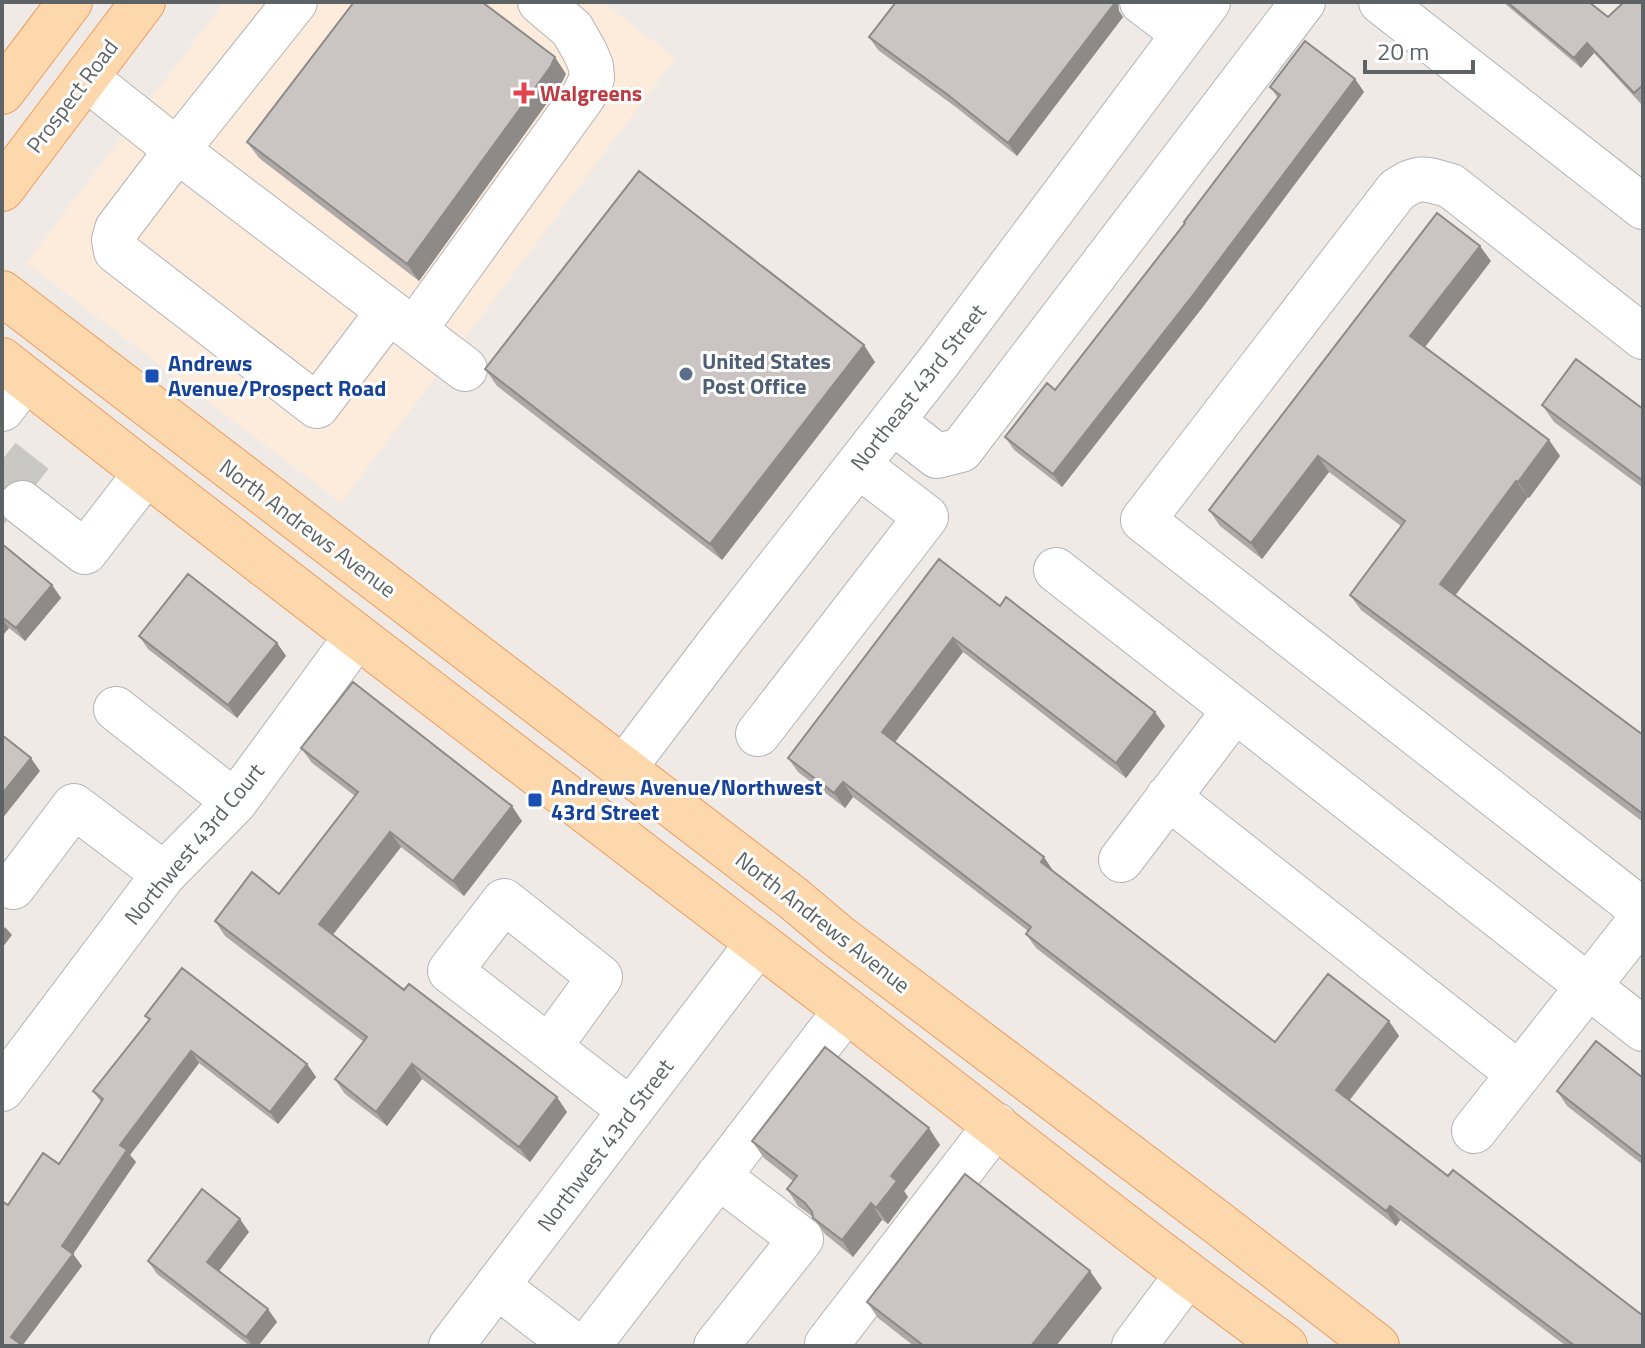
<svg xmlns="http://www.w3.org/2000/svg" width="1645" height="1348" viewBox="0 0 1645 1348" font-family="'Titillium Web',sans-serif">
<rect width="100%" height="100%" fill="#efeae5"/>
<path fill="#fdebdc" d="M224,2H603L676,58L341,503L26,263Z"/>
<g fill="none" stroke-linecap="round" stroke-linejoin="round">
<path stroke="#cac8c5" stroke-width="44" stroke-dasharray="44 22" stroke-linecap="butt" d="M2,460L35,486
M2,520L5,523"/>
<g stroke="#b1b5b7" stroke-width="46">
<path id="minor" d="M295,2L177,150L117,229L114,240L116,251L317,406L389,311
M1142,2L1183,33
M1381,2L1643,207
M86,78L177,150L465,369
M414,330L584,95L592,78L591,66L585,52L572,29L540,2
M1643,337L1451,186C1426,179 1420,174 1397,190L1143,520L1643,911
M2,409L25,379
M892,421L937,456L961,450L1303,2
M22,503L85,552L146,473
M1056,570L1643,1029
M116,709L235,802
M758,734L926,517L858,465
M624,768L722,639L940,360L1208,2
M1168,797L1519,1074L1474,1131
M1121,860L1235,710
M13,887L74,806L164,874
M549,1047L600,977L504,901L450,971L607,1092L631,1110
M1519,1074L1643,917
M2,1089L164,874L235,802L356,637
M497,1286L575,1346
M451,1346L758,943
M588,1346L846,1010
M716,1346L801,1239L718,1176
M830,1346L827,1344L996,1125
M1134,1346L1187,1275"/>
</g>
<g stroke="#ef9b5f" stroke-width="46">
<path id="major" d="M2,92L70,2
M2,189L143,2
M2,293L793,898L838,936L1218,1223L1377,1346
M2,360C281,580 564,794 846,1010C992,1122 1136,1238 1285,1346"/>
</g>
<use href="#minor" stroke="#fff" stroke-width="44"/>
<use href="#major" stroke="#fdd8ac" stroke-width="44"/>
</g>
<path fill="#aea9a7" d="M896,2H1118L1119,11L1123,17L1017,156L957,108L878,50L869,37Z
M1503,2H1590L1608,17L1643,2V102L1641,104L1594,53L1581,68Z
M566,74L562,82L419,281L259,158L247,142Z
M1355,79L1364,92L1202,308L1062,487L1014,450L1005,437L1055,390L1185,224L1278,98L1270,87Z
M1491,261L1425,347L1549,440L1560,456L1529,498L1528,497L1455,595L1643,735V822L1361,610L1350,595L1401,526L1329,472L1262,559L1220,526L1209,510Z
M875,362L722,560L497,386L485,369Z
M1542,405L1643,409V488L1554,422Z
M2,544L52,585L61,598L25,641L9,628L2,636Z
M1000,606L1165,726L1126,778L963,652L895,742L1054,872L1275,1042L1389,1021L1399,1036L1350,1100L1643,1346H1566L1400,1220L1396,1226L1036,948L1026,934L1028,931L853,797L845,808L798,772L788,758Z
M139,636L277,643L286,656L237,718L148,649Z
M301,748L522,821L464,896L401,847L333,935L567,1112L530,1162L422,1079L387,1126L345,1094L335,1079L364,1042L225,936L215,921L279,894L355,796L312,763Z
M145,1016L307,1064L316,1077L278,1124L199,1063L130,1155L136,1162L73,1254L82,1266L22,1346H2L8,1205L59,1164L101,1102L93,1091L149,1020Z
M1643,1078V1165L1567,1106L1557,1091Z
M752,1141L940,1145L904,1191L908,1197L888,1224L882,1220L853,1257L825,1234L813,1217L798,1206L787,1189L793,1181L764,1158Z
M249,1232L219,1271L277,1322L258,1346H250L157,1274L148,1261Z
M1102,1288L1056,1346H914L878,1318L867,1302Z"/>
<path fill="#8d8a88" d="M1112,2H1118L1119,11Z
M1114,4L1123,17L1017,156L1008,143Z
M1587,43L1594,53L1581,68L1574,58Z
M555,57L566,74L562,82L419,281L407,264Z
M1355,79L1364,92L1202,308L1062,487L1053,474Z
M1480,246L1491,261L1421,352L1410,336Z
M864,345L875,362L722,560L710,544Z
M1549,440L1560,456L1529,498L1518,482Z
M1318,456L1329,472L1262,559L1251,543Z
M1516,481L1528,497L1452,600L1440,584Z
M52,585L61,598L25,641L16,628Z
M2,619L9,628L2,636Z
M953,638L963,652L892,746L882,732Z
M277,643L286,656L237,718L228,705Z
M1155,712L1165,726L1126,778L1116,763Z
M31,758L40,771L2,819V794Z
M843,782L853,797L845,808L834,793Z
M512,806L522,821L464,896L453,881Z
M390,832L401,847L329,939L319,924Z
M1044,857L1054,872L1041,862Z
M5,927L12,935L2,948V931Z
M1389,1021L1399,1036L1346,1104L1336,1090Z
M191,1051L199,1063L130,1155L136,1162L73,1254L82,1266L22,1346L11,1337L120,1145Z
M307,1064L316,1077L278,1124L270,1112Z
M412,1064L422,1079L387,1126L376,1112Z
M557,1097L567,1112L530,1162L519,1147Z
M929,1128L940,1145L904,1191L908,1197L888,1224L876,1208L891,1176Z
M871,1203L882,1220L853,1257L842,1240Z
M1390,1206L1400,1220L1396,1226L1386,1211Z
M240,1219L249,1232L216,1275L207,1262Z
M1090,1271L1102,1288L1056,1346H1031Z
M268,1309L277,1322L258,1346H253L246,1337Z"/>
<path fill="#cac5c2" stroke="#8d8a88" stroke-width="2" d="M354,2H482L555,57L551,66L407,264L247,142Z
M896,2H1112L1114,4L1008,143L948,95L869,37Z
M1507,2H1589L1608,17L1624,2H1643V85L1634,93L1587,43L1574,58Z
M1305,41L1355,79L1193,295L1053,474L1005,437L1047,383L1055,390L1185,223L1184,222L1280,95L1270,87Z
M639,171L864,345L710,544L485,369Z
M1437,213L1480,246L1410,336L1549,440L1518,482L1516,481L1440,584L1643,735V814L1350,595L1405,521L1318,456L1251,543L1209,510Z
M1576,359L1643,409V481L1542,405Z
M2,544L52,585L16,628L2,617Z
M939,559L1000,606L1006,597L1155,712L1116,763L953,638L882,732L1044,857L1041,862L1275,1042L1328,974L1389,1021L1336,1090L1448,1176L1453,1170L1642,1315L1643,1313V1346H1575L1390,1206L1386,1211L1026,934L1031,927L843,782L834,793L788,758Z
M188,574L277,643L228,705L139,636Z
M353,682L512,806L453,881L390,832L319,924L404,990L409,984L557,1097L519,1147L412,1064L376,1112L335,1079L367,1037L215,921L252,872L279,894L358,792L301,748Z
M2,735L31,758L2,794Z
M182,968L307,1064L270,1112L191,1051L120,1145L127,1150L62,1246L73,1254L11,1337L23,1346H2V1201L8,1205L43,1153L59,1164L103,1099L93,1091L150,1019L145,1016Z
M1596,1041L1643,1078V1158L1557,1091Z
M825,1047L929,1128L891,1176L897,1181L876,1208L871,1203L842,1240L813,1218L812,1212L805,1203L787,1189L797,1176L752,1141Z
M965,1174L1090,1271L1031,1346H924L867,1302Z
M202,1189L240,1219L207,1262L268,1309L246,1337L148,1261Z"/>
<path fill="#e0444e" stroke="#fff" stroke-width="3" d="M520 81h8v8h8v8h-8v8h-8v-8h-8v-8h8z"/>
<circle fill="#5c6f8a" stroke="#fff" stroke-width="3" cx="686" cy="374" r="8"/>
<g fill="#1a4fb4" stroke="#fff" stroke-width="3">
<rect x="144" y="368" width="16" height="16" rx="4"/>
<rect x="527" y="792" width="16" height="16" rx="4"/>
</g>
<g text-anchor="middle" stroke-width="6" stroke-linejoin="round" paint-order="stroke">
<g font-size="22" font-weight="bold" fill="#be3a42" stroke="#fff" text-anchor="start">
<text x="540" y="101">Walgreens</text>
</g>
<g font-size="22" fill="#5d6365" stroke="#fff">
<text transform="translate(72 96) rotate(-53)" y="8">Prospect Road</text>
<text transform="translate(918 387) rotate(-52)" y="8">Northeast 43rd Street</text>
<text transform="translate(308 528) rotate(37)" y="8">North Andrews Avenue</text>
<text transform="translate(194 844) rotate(-50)" y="8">Northwest 43rd Court</text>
<text transform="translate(823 922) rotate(38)" y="8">North Andrews Avenue</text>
<text transform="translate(605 1145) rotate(-53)" y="8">Northwest 43rd Street</text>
</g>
<g font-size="22" font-weight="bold" fill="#4e5e75" stroke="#fff" text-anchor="start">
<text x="702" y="369">United States<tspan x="702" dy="25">Post Office</tspan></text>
</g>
<g font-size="22" font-weight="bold" fill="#164399" stroke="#fff" text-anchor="start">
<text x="168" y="371">Andrews<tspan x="168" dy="25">Avenue/Prospect Road</tspan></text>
<text x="551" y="795">Andrews Avenue/Northwest<tspan x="551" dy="25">43rd Street</tspan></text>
</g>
</g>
<rect width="1645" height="1348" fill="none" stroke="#5d6365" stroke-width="8"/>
<path d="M1365 60v12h108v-12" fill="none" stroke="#5d6365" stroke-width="4"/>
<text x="1377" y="60" font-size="24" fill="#5d6365" stroke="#ffffff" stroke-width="6" paint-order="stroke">20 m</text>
</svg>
